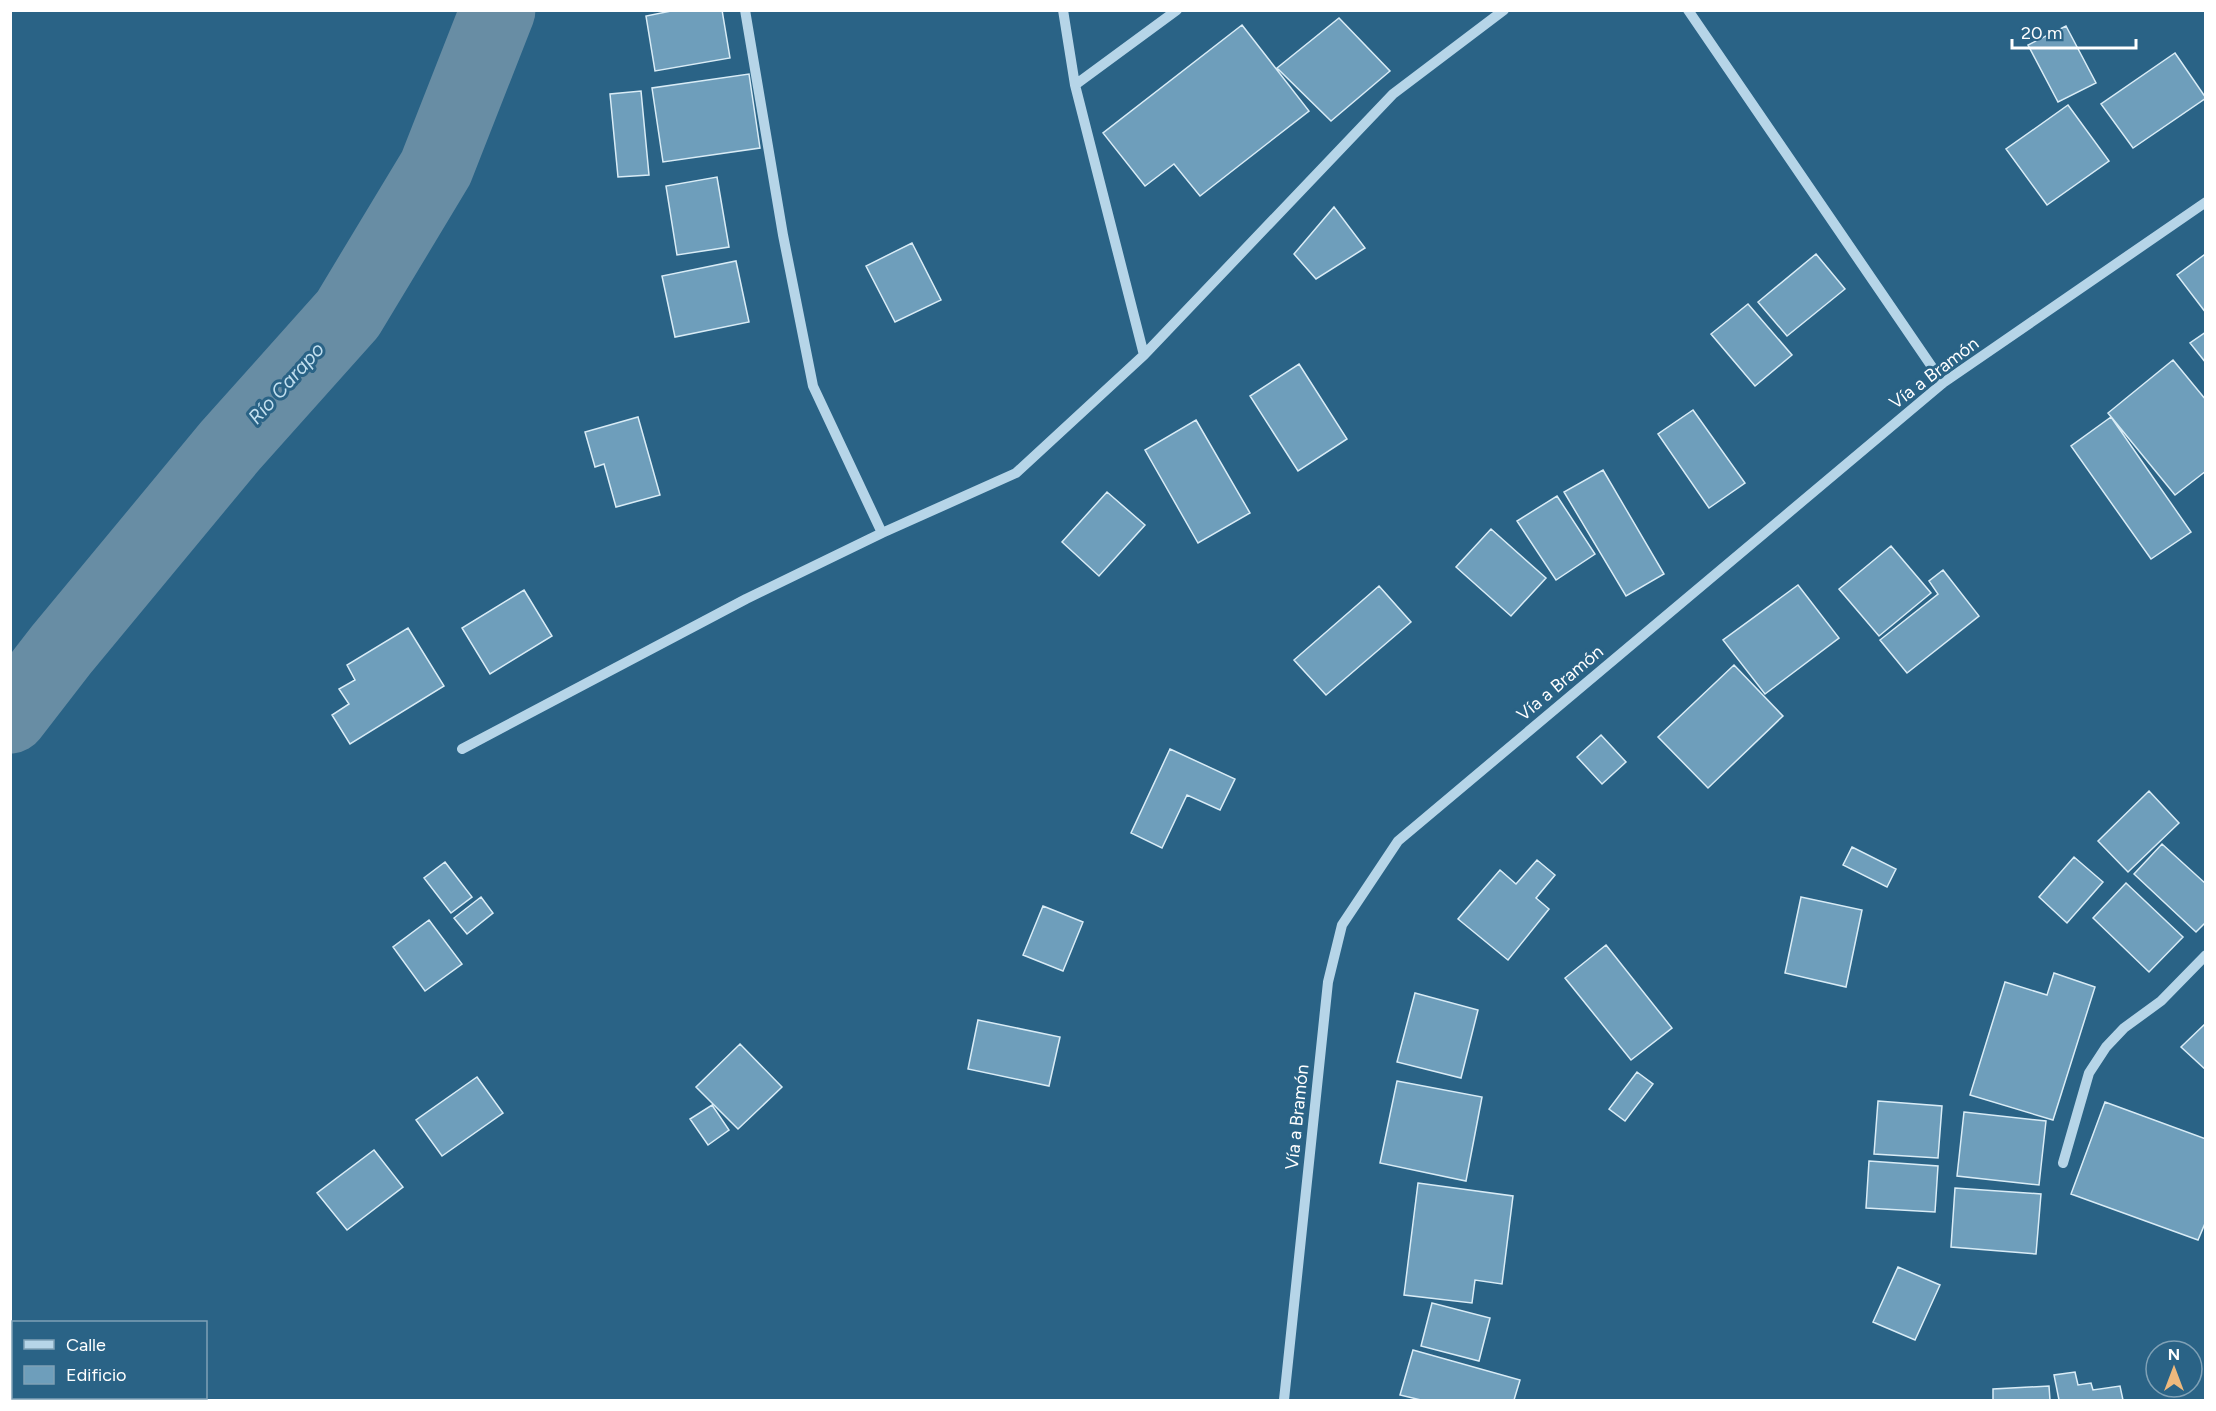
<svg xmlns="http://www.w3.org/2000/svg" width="2216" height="1411" viewBox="0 0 2216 1411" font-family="Figtree,sans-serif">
<rect width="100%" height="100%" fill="#2a6386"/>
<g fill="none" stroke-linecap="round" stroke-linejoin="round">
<path stroke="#688da4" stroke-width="75" d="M10,716L61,650L230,446L348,314L436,168L498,10"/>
</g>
<path fill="#6e9ebb" stroke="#d9ecf6" stroke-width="1.5" d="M676,10H722L730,58L655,71L646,16Z
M1339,18L1390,71L1331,121L1277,68Z
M1242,25L1309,111L1200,196L1174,164L1145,186L1103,133Z
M2066,26L2096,83L2058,102L2028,45Z
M2175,53L2206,98L2133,148L2101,104Z
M749,74L760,148L663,162L652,88Z
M641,91L649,175L618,177L610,94Z
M2068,105L2109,161L2047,205L2006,149Z
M717,177L729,247L677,255L666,186Z
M1334,207L1365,248L1316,279L1294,254Z
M912,243L941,300L895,322L866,266Z
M1816,254L1845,289L1787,336L1758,302Z
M2204,255L2206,257V313L2177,275Z
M736,261L749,322L675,337L662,276Z
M1748,304L1792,355L1755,386L1711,334Z
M2206,332V363L2190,343Z
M2173,360L2206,400V471L2175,495L2108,413Z
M1299,364L1347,439L1298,471L1250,396Z
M1693,410L1745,483L1709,508L1658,434Z
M638,417L660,495L616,507L604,464L595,467L585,432Z
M2111,417L2191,532L2151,559L2071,446Z
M1196,420L1250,513L1198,543L1145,450Z
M1603,470L1664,574L1626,596L1564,492Z
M1107,492L1145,525L1099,576L1062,542Z
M1557,496L1595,554L1556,580L1517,521Z
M1491,529L1546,578L1511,616L1456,567Z
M1891,546L1931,593L1879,636L1839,589Z
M1943,570L1979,616L1907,673L1880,640L1938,594L1929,581Z
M1798,585L1839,638L1765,694L1723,640Z
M1379,586L1411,622L1326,695L1294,660Z
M524,590L552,636L490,674L462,628Z
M408,628L444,686L350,744L332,715L349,704L339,689L355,680L347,665Z
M1734,665L1783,716L1708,788L1658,737Z
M1601,735L1626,762L1602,784L1577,757Z
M1170,749L1235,779L1220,810L1187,795L1162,848L1131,833Z
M2149,791L2179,823L2128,872L2098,841Z
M2162,844L2206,884V922L2196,932L2134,874Z
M1852,847L1896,869L1887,887L1843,865Z
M2074,857L2103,882L2067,923L2039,897Z
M1537,860L1555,875L1536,898L1549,909L1508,960L1458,919L1500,870L1516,884Z
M445,862L472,897L451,913L424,878Z
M2126,883L2183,937L2149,972L2093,918Z
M481,897L493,913L467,934L454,918Z
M1801,897L1862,910L1846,987L1785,973Z
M1043,906L1083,922L1063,971L1023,955Z
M429,920L462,964L425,991L393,947Z
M1606,945L1672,1028L1631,1060L1565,978Z
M2054,973L2095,987L2053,1120L1970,1095L2005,982L2047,995Z
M1415,993L1478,1010L1461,1078L1397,1062Z
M978,1020L1060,1037L1049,1086L968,1069Z
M2206,1023V1070L2181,1047Z
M740,1044L782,1087L738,1129L696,1087Z
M1637,1072L1653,1084L1625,1121L1609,1109Z
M477,1077L503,1113L442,1156L416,1120Z
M1397,1081L1482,1097L1466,1181L1380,1163Z
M1878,1101L1942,1106L1938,1158L1874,1154Z
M2105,1102L2206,1139V1221L2198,1240L2071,1194Z
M712,1105L729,1130L708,1145L690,1119Z
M1964,1112L2046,1121L2039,1185L1957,1176Z
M374,1150L403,1187L347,1230L317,1193Z
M1869,1161L1938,1166L1935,1212L1866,1208Z
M1418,1183L1513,1196L1502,1284L1475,1280L1472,1303L1404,1295Z
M1955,1188L2041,1194L2036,1254L1951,1247Z
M1898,1267L1940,1285L1915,1340L1873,1322Z
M1432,1303L1490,1318L1479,1361L1421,1346Z
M1413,1350L1520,1380L1514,1400H1421L1400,1395Z
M2075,1372L2078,1385L2091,1383L2093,1390L2120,1386L2123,1400H2059L2054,1375Z
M2049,1386L2050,1400H1993V1389Z"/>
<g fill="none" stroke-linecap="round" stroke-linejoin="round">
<path stroke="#b6d5e8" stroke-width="10" d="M745,10L783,235L813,386L882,533
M1063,10L1075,85L1144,355
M1688,10L1943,383
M1075,85L1177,10
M462,749L746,599L882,533L1016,473L1144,355L1393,94L1504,10
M2063,1163L2089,1073L2106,1047L2124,1028L2161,1001L2206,955
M1284,1400L1328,982L1342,925L1398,841L1943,383L2206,202"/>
</g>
<g text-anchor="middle" stroke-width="6" stroke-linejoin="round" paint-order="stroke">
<g font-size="18" fill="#fff" stroke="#2a6386">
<text transform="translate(1934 373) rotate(-37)" y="6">Vía a Bramón</text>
<text transform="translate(1560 683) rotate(-40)" y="6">Vía a Bramón</text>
<text transform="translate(1297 1117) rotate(-84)" y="6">Vía a Bramón</text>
</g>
<g font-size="20" font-style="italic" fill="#c1dfef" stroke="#2a6386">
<text transform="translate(286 383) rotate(-48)" y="7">Río Carapo</text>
</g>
</g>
<rect width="2216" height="1411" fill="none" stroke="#ffffff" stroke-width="24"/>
<rect x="12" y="1321" width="195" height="78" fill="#2a6386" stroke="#7fa1b6" stroke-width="1.5"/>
<rect x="24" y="1340" width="30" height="9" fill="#b6d5e8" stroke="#7fa1b6" stroke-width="1.5"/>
<text x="66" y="1351" font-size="18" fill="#ffffff">Calle</text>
<rect x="24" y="1366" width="30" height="18" fill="#6e9ebb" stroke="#7fa1b6" stroke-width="1.5"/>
<text x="66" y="1381" font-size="18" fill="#ffffff">Edificio</text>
<g transform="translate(2174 1369)"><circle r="28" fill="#2a6386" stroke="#7fa1b6" stroke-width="1.5"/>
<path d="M0-4.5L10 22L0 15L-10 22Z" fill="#eeb97d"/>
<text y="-9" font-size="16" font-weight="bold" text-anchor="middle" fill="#ffffff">N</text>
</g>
<path d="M2012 39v9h124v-9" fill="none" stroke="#ffffff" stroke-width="3"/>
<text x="2021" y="39" font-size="18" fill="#ffffff" stroke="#2a6386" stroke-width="4.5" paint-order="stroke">20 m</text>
</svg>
